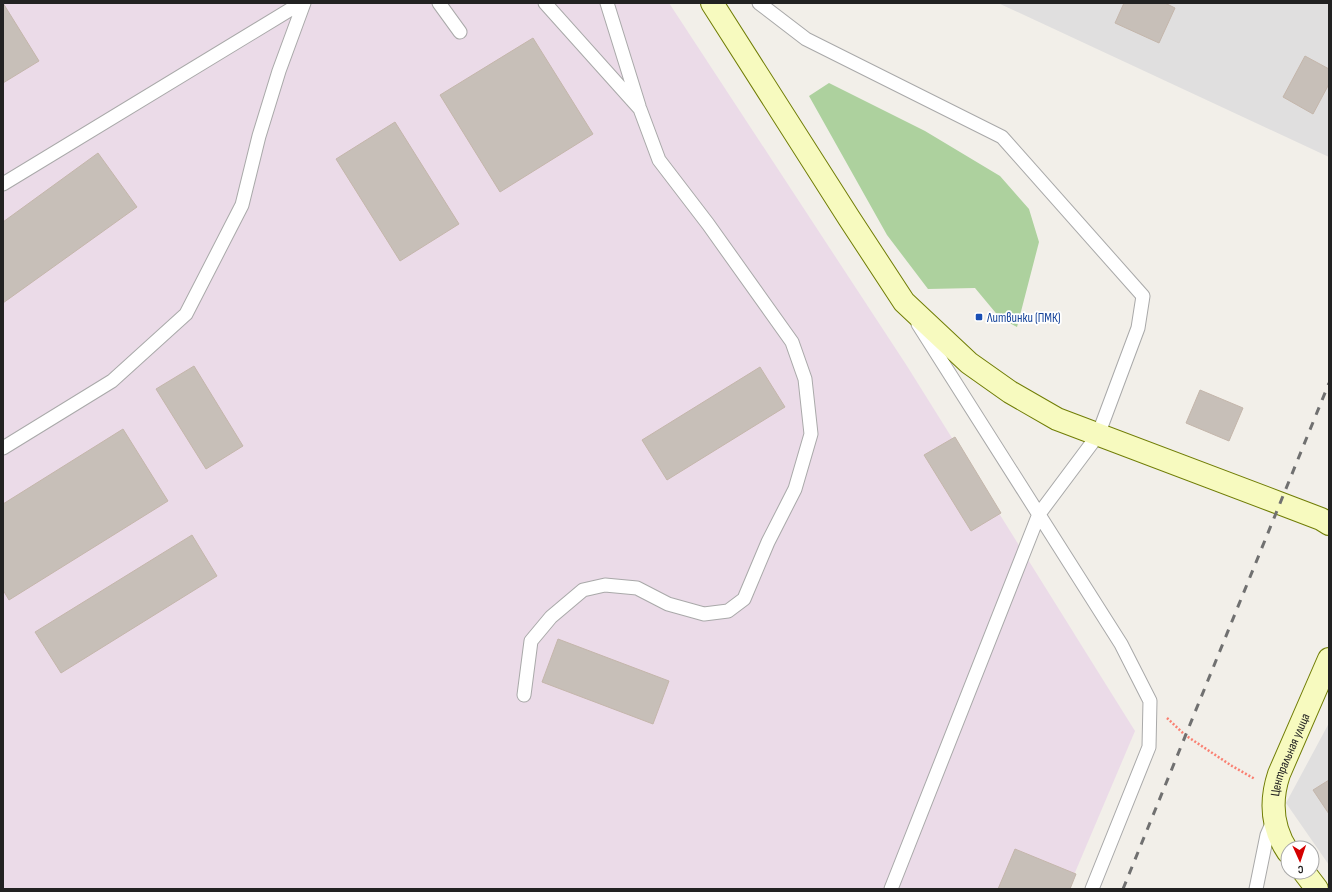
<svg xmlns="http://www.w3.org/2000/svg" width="1332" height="892" viewBox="0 0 1332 892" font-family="'Sofia Sans Condensed',sans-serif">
<rect width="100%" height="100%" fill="#f2efe9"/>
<path fill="#e0dfdf" d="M998,3H1329V157Z
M1329,723V865L1286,803Z"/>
<path fill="#ebdbe8" d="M3,3H669L907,366L1135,731L1068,889H3Z"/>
<path fill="#add19e" d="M829,83L925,131L1000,176L1029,209L1039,242L1017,327L1000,318L975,288L928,289L887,235L809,96Z"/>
<path fill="#c7bfb8" stroke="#c4b6ab" d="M3,3L39,61L3,83Z
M1124,3H1165L1175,8L1159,43L1115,23Z
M533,38L593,134L500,192L440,95Z
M1305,56L1329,69V84L1313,114L1283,97Z
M395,122L459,224L400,261L336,159Z
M98,153L137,207L3,303V222Z
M194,366L243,446L206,469L156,389Z
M760,367L785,407L667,480L642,440Z
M1200,390L1243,408L1229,441L1186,423Z
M123,429L168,501L9,600L3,590V504Z
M955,437L1001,513L971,531L924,455Z
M192,535L217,576L61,673L35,632Z
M558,639L669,681L653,724L542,682Z
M1329,780V814L1313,790Z
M1015,849L1076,874L1070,889H998Z"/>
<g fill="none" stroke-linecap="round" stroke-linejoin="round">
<g stroke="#a9a9a9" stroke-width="15">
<path id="lane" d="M439,3L460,32
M607,3L639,106
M759,3L806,39L1002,137L1143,296L1138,328L1098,435L1039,514L891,889
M3,184L301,3
M918,324L1121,644L1150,701L1149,747L1092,889
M3,448L112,381L186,314L242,205L259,136L279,71L304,3
M524,695L531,641L551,617L583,590L605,585L637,588L668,604L704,614L728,611L744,599L768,542L795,489L811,434L805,379L792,342L708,224L659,160L640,109L545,3
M1256,889L1267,835L1274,819"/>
</g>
<g stroke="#707d05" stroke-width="24">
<g id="secondary">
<path d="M712,3L849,218L904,302L969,363L1010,392L1057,419L1279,503L1321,519L1329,524"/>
<path id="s1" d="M1288,852C1272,828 1270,801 1279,774L1329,659"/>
<path d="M1304,872L1317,889"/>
</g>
</g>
<path stroke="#fa8072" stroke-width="2.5" stroke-dasharray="2 2" stroke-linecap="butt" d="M1167,718L1185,735L1232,766L1255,779"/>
<use href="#lane" stroke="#fff" stroke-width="13"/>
<use href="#secondary" stroke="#f7fabf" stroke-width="22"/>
<path stroke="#707070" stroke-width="3" stroke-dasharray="8 8" stroke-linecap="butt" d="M1123,889L1329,383"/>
</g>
<rect fill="#1a4fb4" stroke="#fff" stroke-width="1.5" x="975" y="313" width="8" height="8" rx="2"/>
<g text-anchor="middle" stroke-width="3.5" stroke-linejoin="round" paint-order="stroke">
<g font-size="13" fill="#164399" stroke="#fff" text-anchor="start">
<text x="987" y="322">Литвинки (ПМК)</text>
</g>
<g font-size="13" fill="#222" stroke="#fff">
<text dy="5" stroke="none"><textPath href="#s1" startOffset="103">Центральная улица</textPath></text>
</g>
</g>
<rect width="1332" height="892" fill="none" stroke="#222222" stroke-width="8"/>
<g transform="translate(1300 860) rotate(177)"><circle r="19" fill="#ffffff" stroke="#a7a7a7"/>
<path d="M0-3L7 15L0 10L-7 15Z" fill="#d40000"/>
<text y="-6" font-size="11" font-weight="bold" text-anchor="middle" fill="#222222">С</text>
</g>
</svg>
